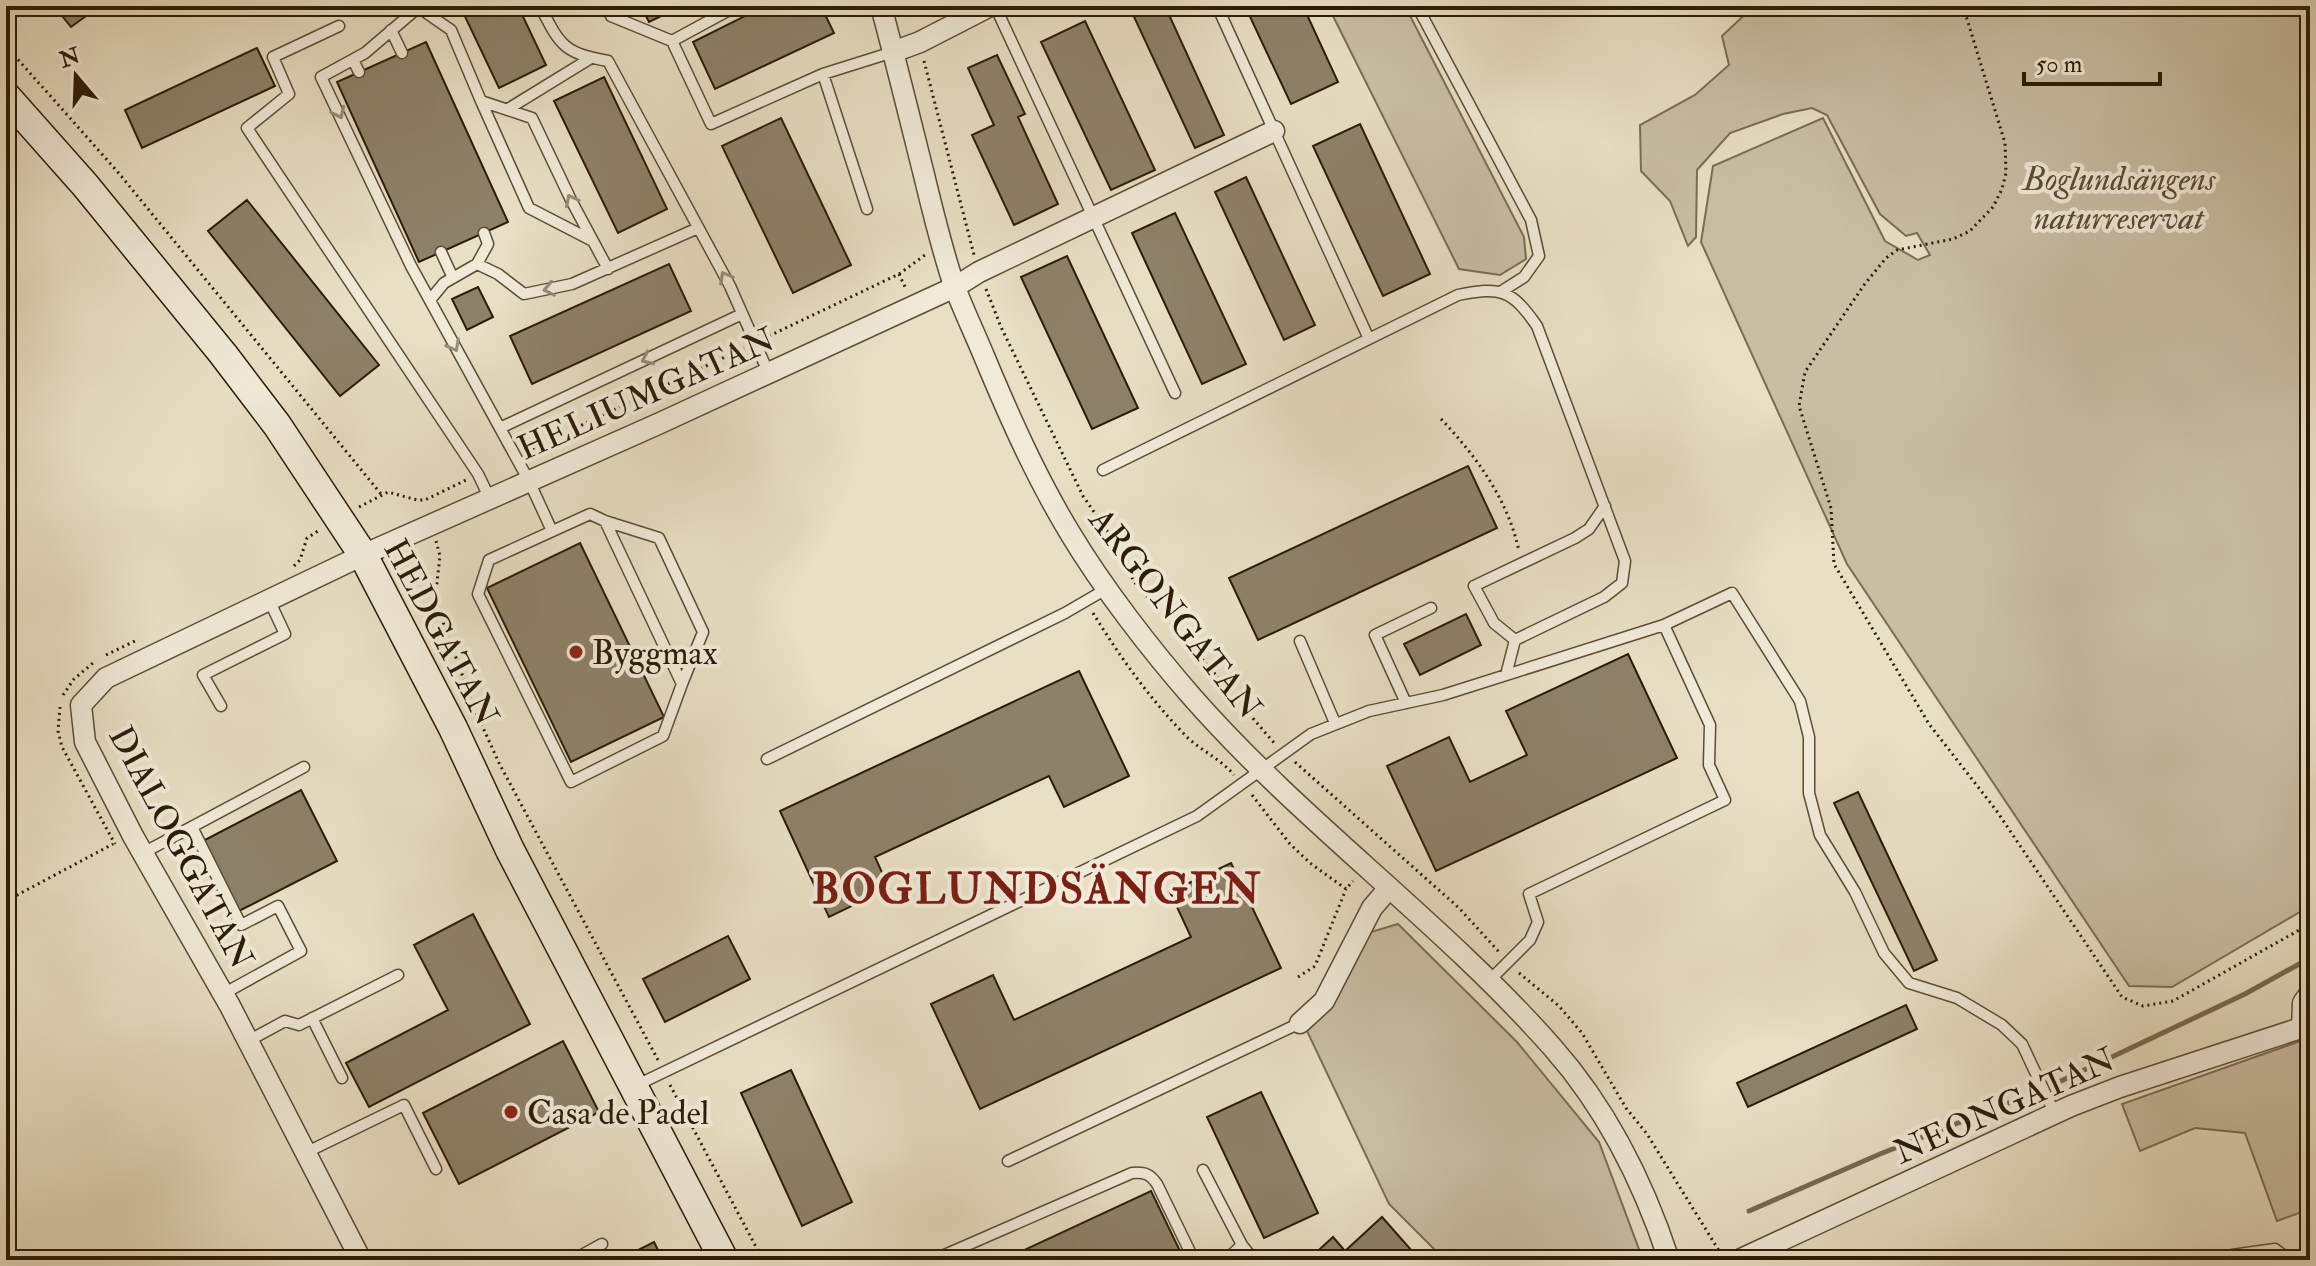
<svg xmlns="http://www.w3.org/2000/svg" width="2316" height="1266" viewBox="0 0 2316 1266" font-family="'IM FELL Double Pica',serif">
<rect width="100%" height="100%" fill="#e9dfc4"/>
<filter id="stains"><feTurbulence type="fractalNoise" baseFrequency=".0025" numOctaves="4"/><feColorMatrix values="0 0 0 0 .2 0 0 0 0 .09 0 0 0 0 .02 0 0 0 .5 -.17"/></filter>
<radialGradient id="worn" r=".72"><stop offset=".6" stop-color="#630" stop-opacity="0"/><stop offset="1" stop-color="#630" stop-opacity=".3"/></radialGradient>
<path fill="#c9bea4" stroke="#7a6d55" stroke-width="2" d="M1328,6H1405L1524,237L1526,259L1500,275L1459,269Z
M1754,6H2310V906L2172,987L2129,986L1847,564L1701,242L1713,166L1823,118L1885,241L1918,260L1930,255L1917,233L1906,236L1880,214L1827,115L1812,108L1783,114L1730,133L1697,170L1696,237L1688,246L1670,201L1641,171L1640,125L1695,95L1729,65L1722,36Z
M1398,924L1517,1042L1599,1142L1643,1260H1445L1389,1204L1307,1031L1332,1007L1371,932Z
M2306,1039H2310V1209L2277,1221L2245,1133L2195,1128L2140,1151L2122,1104Z"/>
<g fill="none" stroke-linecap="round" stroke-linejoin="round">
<path stroke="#776951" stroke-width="5" d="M2061,1081L2245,994L2310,958
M1749,1211L1880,1154L2021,1098"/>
</g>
<path fill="#8e8169" stroke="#2c1c06" stroke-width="2" d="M54,6H78L86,16L71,27Z
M460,6H518L546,65L499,88Z
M641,6H682L649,22Z
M765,6H821L834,33L715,89L693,42Z
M1129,6H1165L1224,135L1195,148Z
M1245,6H1303L1338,82L1291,104Z
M1085,21L1155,170L1111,190L1041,42Z
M426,42L508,222L419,262L337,82Z
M257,48L275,86L142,148L125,110Z
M997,55L1025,114L1018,117L1058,204L1014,225L972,135L994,125L968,68Z
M604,77L667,209L618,233L554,101Z
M781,118L851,265L793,293L722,146Z
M1360,124L1430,274L1383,296L1313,146Z
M1246,177L1315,325L1284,340L1215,192Z
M247,200L379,365L340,396L208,231Z
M1175,213L1246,364L1202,384L1132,233Z
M1067,256L1138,408L1092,429L1021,277Z
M669,264L691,311L532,384L510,336Z
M478,287L493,317L467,330L452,299Z
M1468,466L1497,528L1258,640L1229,578Z
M580,543L664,717L571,762L487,588Z
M1466,614L1481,645L1420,675L1404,644Z
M1628,654L1677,758L1436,871L1387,766L1449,737L1470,782L1527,755L1506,711Z
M1079,671L1129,776L1064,807L1049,776L875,857L889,888L829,917L780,811Z
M301,790L337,861L239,911L203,841Z
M1858,792L1937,960L1914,971L1834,803Z
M1231,863L1281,968L980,1109L931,1004L993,975L1014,1020L1191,937L1170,892Z
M473,914L530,1024L369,1107L346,1063L448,1010L414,945Z
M728,936L750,979L665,1022L643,979Z
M1906,1005L1917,1029L1748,1107L1737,1083Z
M563,1041L599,1112L459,1184L423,1113Z
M791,1070L852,1202L802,1226L741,1093Z
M1261,1092L1318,1213L1264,1238L1207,1117Z
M1151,1191L1180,1251L1161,1260H1003Z
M1382,1217L1420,1260H1308L1333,1237L1345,1251Z
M654,1242L663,1260H628L626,1256Z"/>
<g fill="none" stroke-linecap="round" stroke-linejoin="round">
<g stroke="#5b4d36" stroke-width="13">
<path id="lane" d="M420,6L365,53L321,77L411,266L529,481L552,531
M540,6C560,45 563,53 608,61L730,286L769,374
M607,6L611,16L672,41L711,124L823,74L893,52
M995,6L1175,393
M1217,6L1369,339
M1417,6L1531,220L1539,256L1524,277L1502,291
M418,7L451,30L481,101L532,118L571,200L608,269
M339,26L273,57L289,94L247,128L478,474L490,499
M391,30L402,53
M672,41L731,9L730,6
M353,60L359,72
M823,74L867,209
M481,101L529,208L591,240
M508,109L591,58
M441,252L453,278
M477,264L488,244L484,233
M430,300L444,283L477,264L498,274L524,294L572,284L698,228
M500,428L742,314
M1103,470L1458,295C1501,286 1512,290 1537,326L1625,561L1622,583L1604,597L1515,640L1506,675
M590,514L605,521L682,684L663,736L571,782L478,594L489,560Z
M605,521L659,538L703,632L682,684
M1664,625L1732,593L1800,701L1809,737V793L1820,835L1855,892L1884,953L1909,983L1957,998L2002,1025L2022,1044L2055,1114
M1515,640L1494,623L1474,586L1575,538L1589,529L1605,506
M1300,641L1335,723
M1406,703L1375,635L1431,608
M221,706L203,675L285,634L269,600
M767,759L1065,613L1108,588
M192,827L241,925L278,906L301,951L223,994
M143,853L304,767
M312,1018L342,1078
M248,1041L285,1021L299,1025L398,975
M637,1085L1197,816L1311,734L1369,711L1443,695L1664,625L1710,725L1709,765L1725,800L1529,894L1538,922L1530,940L1488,982
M305,1153L404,1105L436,1169
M1008,1161L1300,1023
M1203,1170L1242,1245L1254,1260
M573,1260L602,1244
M933,1260L1132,1173C1145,1172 1150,1174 1157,1184L1194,1260
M1226,1260L1242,1245
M2221,1260L2232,1255L2275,1249L2290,1260"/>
</g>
<g stroke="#5b4d36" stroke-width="23">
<path id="street" d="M881,6C896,62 910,119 924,175C933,212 942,250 954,285C963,309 974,332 984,356C1009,416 1036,477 1070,533C1103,588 1151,650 1193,698C1304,824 1442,922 1553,1048C1606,1108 1644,1184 1669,1260
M893,52L920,42L990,6
M1300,1023L1324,1001L1372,908L1389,888
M2302,1028L2303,1003L2310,993
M361,1260L230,1006L133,836L85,742L81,705L106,678L363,555L658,424L955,287L979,272L1274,131
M1739,1260L2071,1106L2120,1087L2310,1025"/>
</g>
<g stroke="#2c1c06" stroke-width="31">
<path id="secondary" d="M6,96L85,185L223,354L277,425L363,555L453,728L510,850L724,1260"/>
</g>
<path stroke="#2c1c06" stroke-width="3" stroke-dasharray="2 4" stroke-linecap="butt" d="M1963,6L2005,143L2006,173L2002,189L1993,207L1970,231L1953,239L1897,250L1886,258L1864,285L1805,372L1799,406L1831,508L1834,564L1929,724L1996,810L2122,997L2143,1006L2173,1001L2310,924
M6,46L117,171L381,494
M924,61L974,255
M899,274L906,289
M986,289L1001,327L1083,496L1112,538L1120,558L1139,589L1154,603L1275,744
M769,336L899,274L925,255
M1441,419C1477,457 1508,500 1519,551
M527,451L744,348
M359,507L388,492L417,500H425L466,480
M436,541L440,556L435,600L475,710L499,763L658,1060
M294,566L300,560L307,538L318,531
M1093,613C1120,657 1150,699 1186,736C1201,751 1220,758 1234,775
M106,655L135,641
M63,695L74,679L93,663
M60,707L58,731L62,747L115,844
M1295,762L1459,908L1500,953
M1252,795L1290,844L1310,863L1346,889L1353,881
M6,901L113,844
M1519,973L1559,1006L1582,1033L1626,1108L1647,1134L1721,1254
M1298,977L1315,966L1346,889
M670,1085L763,1260"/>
<use href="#lane" stroke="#f1ead9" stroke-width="10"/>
<use href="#street" stroke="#f1ead9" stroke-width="20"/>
<use href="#secondary" stroke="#f1ead9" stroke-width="28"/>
</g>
<defs><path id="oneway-chevron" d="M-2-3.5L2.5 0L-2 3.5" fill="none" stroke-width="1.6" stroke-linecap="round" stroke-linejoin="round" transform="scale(2)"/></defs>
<g stroke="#988d7a">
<use href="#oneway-chevron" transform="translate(339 113) rotate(65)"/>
<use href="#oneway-chevron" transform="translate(571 200) rotate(-117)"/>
<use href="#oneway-chevron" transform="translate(725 277) rotate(-119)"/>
<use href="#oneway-chevron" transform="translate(549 289) rotate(169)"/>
<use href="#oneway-chevron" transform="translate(454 346) rotate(62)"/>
<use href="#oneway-chevron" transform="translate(647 359) rotate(155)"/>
</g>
<g fill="#8f2418" stroke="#f1ead9" stroke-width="3">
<circle cx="576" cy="652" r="8"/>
<circle cx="511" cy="1112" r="8"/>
</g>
<g text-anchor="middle" stroke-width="8" stroke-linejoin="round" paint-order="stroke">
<g font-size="34" font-style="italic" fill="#5b4d35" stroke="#f1ead9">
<text x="2119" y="190">Boglundsängens<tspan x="2119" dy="39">naturreservat</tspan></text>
</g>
<g font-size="34" fill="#2c1c06" stroke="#f1ead9">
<text transform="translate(646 393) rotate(-24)" y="12">HELIUMGATAN</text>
<text transform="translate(1176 613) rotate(52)" y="12">ARGONGATAN</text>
<text transform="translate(442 632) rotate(62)" y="12">HEDGATAN</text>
<text transform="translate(182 847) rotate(62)" y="12">DIALOGGATAN</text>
<text transform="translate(2004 1105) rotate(-24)" y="12">NEONGATAN</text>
</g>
<g font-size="34" fill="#2c1c06" stroke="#f1ead9" text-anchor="start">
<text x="592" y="664">Byggmax</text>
<text x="527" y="1124">Casa de Padel</text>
</g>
<g font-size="42" font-weight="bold" letter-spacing="2" fill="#7a1f14" stroke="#f1ead9">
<text x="1037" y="903">BOGLUNDSÄNGEN</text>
</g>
</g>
<rect width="2316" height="1266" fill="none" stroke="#e9dfc4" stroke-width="32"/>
<rect x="8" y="8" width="2300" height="1250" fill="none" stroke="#2c1c06" stroke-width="4"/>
<rect x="16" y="16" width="2284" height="1234" fill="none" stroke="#2c1c06" stroke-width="2"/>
<g transform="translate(76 76) rotate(341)" stroke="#f1ead9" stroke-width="6" paint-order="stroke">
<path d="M0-6L14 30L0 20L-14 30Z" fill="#2c1c06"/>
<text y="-12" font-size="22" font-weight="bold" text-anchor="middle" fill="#2c1c06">N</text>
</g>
<path d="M2024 72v12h136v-12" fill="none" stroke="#2c1c06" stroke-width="4"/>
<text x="2036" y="72" font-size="24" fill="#2c1c06" stroke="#f1ead9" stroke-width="6" paint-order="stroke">50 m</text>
<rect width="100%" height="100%" filter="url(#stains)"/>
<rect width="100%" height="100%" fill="url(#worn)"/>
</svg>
